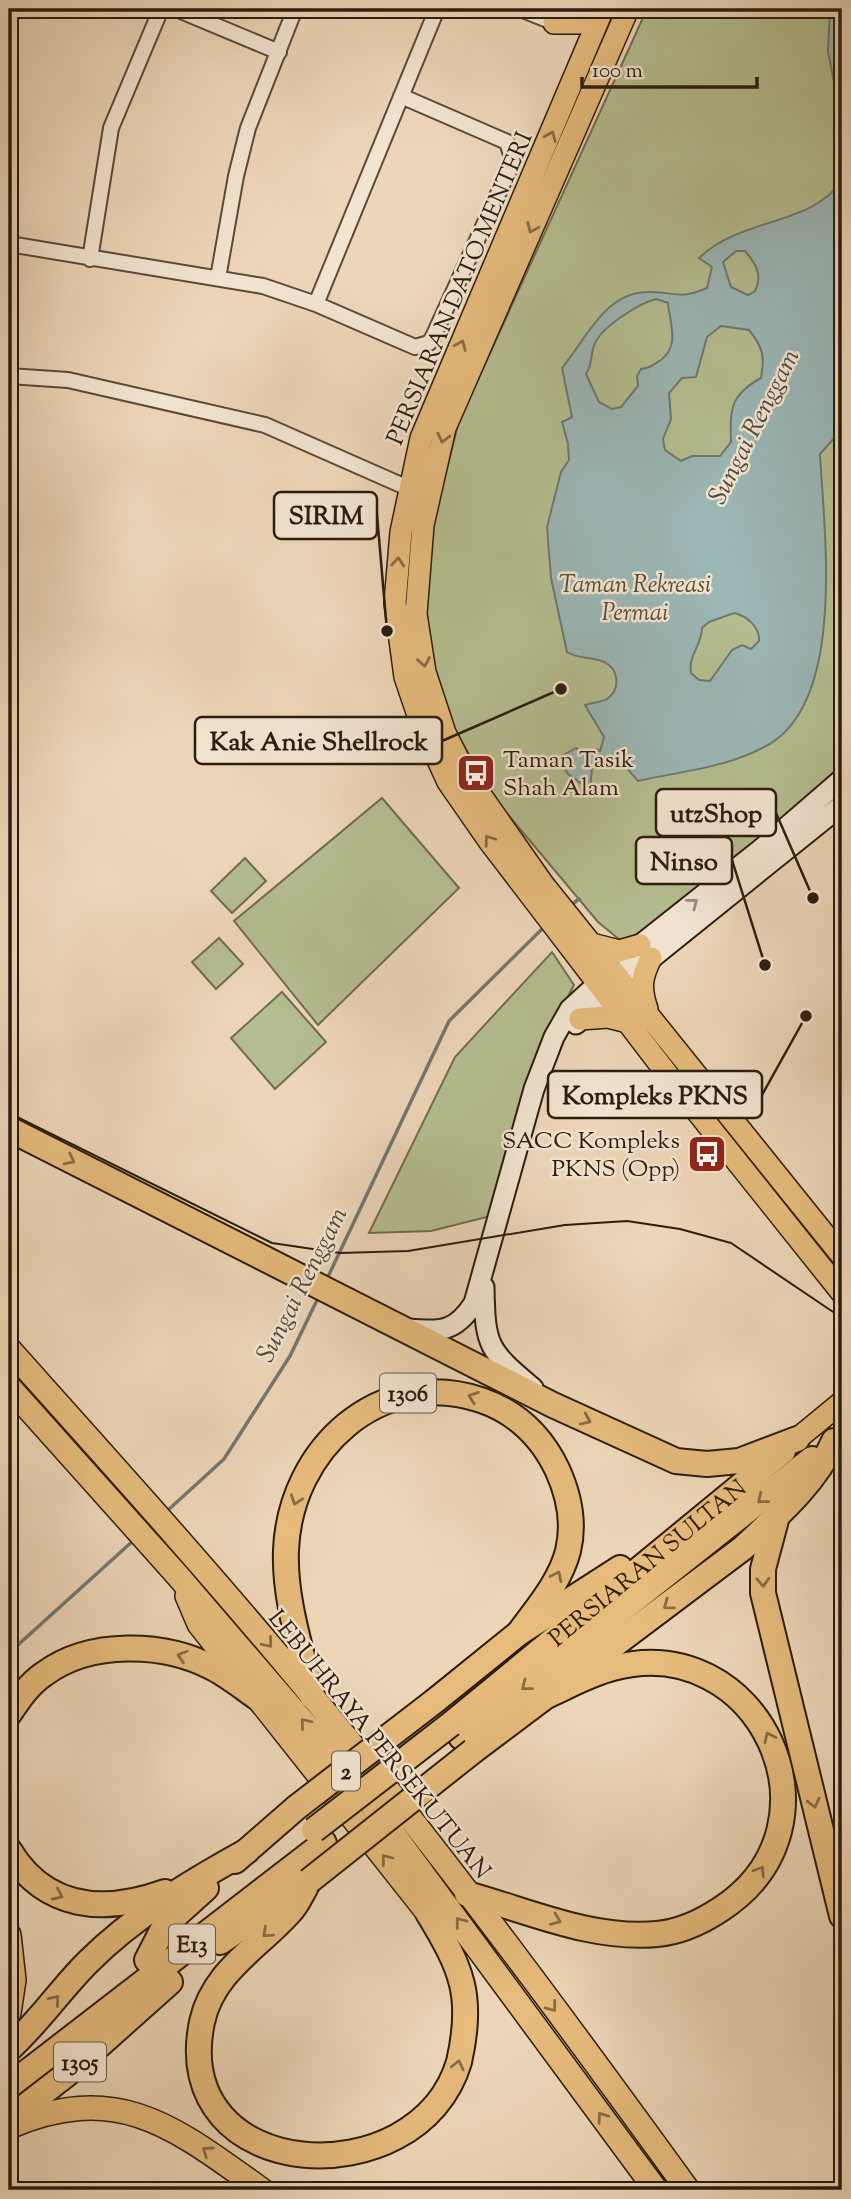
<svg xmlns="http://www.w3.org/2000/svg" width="851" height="2199" viewBox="0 0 851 2199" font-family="'Sorts Mill Goudy',serif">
<rect width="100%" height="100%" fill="#edd6b8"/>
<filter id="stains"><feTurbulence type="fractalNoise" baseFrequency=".00286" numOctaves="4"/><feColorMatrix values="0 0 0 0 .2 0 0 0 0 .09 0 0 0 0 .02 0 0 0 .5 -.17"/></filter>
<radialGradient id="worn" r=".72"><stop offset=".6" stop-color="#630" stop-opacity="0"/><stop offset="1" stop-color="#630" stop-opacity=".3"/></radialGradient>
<path fill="#b5be91" stroke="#706d50" stroke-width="2" d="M647,9H842V774L649,930L625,944L598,922L489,792L447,715L434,672L425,598L434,518L459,421Z
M382,798L459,888L318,1025L234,921Z
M245,858L266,881L232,913L211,891Z
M219,938L243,964L216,989L192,962Z
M552,952L574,985L544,1042L491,1216L431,1231L369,1233L455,1057Z
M282,992L326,1042L275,1089L231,1038Z"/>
<path fill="#9bb7b6" stroke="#6e7973" stroke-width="2" fill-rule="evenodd" d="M830,9H842V122L828,52Z
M842,180V429L820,454C824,531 847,703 766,746C726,768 682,771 638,781L618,758L605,760L600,767L592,768L590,790L568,774L558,758L576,748L586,755L596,749L600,751L604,737L585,705C591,703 602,702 607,699C621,689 619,669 604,662C591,656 580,660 567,652L551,578L547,527L561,472L569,460L568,444L562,422L572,417L562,368C586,339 605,292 648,292C677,291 676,301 707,288L712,267L699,258C743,216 811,227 842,180ZM736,251H745C756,264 763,275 755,291L748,295L731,287L723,262ZM656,299L668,303C670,324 680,345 661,360C653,365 650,368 641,369L637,376L638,386L621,407L612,409L599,402L586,374C593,364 590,354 595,343C603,326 638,304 656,299ZM721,326L749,330C763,347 765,357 761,378C730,395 730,409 731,442L720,456H692L681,461L665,450L663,439L671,419L669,393L682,378L696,377L707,337ZM734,613C747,616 760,627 759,641L751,649L742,645L732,650L710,681L699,680L691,673C688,655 702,645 702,628L709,622Z"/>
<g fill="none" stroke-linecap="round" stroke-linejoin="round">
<path stroke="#6e7973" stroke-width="3.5" d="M570,906L579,899
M326,1281L449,1021L545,926
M166,1512L224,1459L290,1356L318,1298
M9,1653L134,1540"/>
<g stroke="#5b4a38" stroke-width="18">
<path id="minor" d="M176,9L279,52
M520,9L560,25
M9,244L263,286L316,304L415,347L429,343L433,337L513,161L507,142L401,96
M90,259L111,128L161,9
M218,278L236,176L248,128L295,9
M316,304L437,9
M9,376L68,380L265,425L408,488"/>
</g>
<g stroke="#2a1c0e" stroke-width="23">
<path id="secondary" d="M576,1024L622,982L842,805
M484,1287C485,1347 488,1350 533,1388
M408,1329C440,1332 456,1332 474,1303L534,1089L554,1037L570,1009L640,945L761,849L842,779"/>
</g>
<g stroke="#2a1c0e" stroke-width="24">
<path id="primary" d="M603,9L421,438L401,532L395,603L405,677L420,721L448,782L489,841L671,1079L842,1293
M628,9L445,428L423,525L416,614L425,672L445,733L466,774L543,884L842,1256
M554,23H578L603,10
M588,943L619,951L640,945
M647,1009C640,988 641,978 651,958
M580,1019L608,1017L628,1022
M797,1439L842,1402"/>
</g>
<g stroke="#2a1c0e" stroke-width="26">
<path id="trunk" d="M9,1349C111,1463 215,1578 313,1697C444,1856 567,2023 688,2190
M9,1387L178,1576L355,1782L656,2190
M187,1596L199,1624L439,1927
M9,1935L14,1980L9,2013
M9,2127C119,2080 175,2128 262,2190"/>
</g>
<g stroke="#2a1c0e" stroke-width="28">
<g id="motorway">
<path d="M9,1129L553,1405L676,1461L707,1464L739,1461L797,1439"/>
<path d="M776,1520L763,1569V1593L842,1916"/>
<path d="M312,1696C301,1648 284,1599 286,1550C290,1449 380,1366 481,1400C516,1412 541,1436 557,1469C569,1495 575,1522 568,1551C560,1582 537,1608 519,1633"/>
<path d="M436,1700L519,1633L620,1568"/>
<path d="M9,1714C19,1699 29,1684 44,1674C90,1640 164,1642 213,1668C230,1677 246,1690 262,1701"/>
<path id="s1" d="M451,1724L783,1451"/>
<path d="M461,1737L812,1459"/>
<path d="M473,1751L743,1548C776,1517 816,1483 834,1441"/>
<path d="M9,1850C45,1910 104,1914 165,1892"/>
<path d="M235,1861L297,1807"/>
<path d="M309,1881C303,1891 298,1904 290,1912C258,1948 213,1971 202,2022C168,2185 418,2199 459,2062C474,1996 462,1969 428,1913"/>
<path d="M467,1894C529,1911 592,1940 657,1934C679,1932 703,1921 721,1909C851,1824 758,1629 613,1668C589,1674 567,1687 544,1697"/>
<path d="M220,1942L294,1891"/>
<path d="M147,1960L165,1925L206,1888"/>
<path d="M9,2049C38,2023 60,1990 88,1962C134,1916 191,1882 247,1851"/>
<path d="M9,2086L324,1843"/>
<path d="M9,2119L67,2074L170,1982"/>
</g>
</g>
<use href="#minor" stroke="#f3e4d1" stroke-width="14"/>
<use href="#secondary" stroke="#f3e4d1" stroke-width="19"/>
<use href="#primary" stroke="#e6bb7c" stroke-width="21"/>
<use href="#trunk" stroke="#e6bb7c" stroke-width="23"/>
<use href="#motorway" stroke="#e6bb7c" stroke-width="24"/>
<path stroke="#2a1c0e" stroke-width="2" d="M9,1113L272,1243L340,1253L408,1251L565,1225L627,1221L680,1229L731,1243L842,1318"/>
<g stroke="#2a1c0e" stroke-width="28" stroke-linecap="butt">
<path id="motorway-bridge" d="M297,1807L436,1700
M314,1830L451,1724
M309,1881L473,1751"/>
</g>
<use href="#motorway-bridge" stroke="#e6bb7c" stroke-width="24"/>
</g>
<defs><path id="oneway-chevron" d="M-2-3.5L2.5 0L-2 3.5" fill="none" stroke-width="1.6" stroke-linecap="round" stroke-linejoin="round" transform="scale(1.75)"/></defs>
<g stroke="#886c45">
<use href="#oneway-chevron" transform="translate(551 136) rotate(-67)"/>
<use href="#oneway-chevron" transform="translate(532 228) rotate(113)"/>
<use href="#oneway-chevron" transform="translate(461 345) rotate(-67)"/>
<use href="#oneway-chevron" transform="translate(443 438) rotate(104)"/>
<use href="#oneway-chevron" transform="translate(398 562) rotate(-85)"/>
<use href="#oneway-chevron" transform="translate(424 662) rotate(80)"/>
<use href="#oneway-chevron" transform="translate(489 840) rotate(-126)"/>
<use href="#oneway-chevron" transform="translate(70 1160) rotate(27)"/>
<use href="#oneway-chevron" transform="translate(473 1397) rotate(-161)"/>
<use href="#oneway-chevron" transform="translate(586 1420) rotate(24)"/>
<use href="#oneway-chevron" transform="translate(762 1499) rotate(141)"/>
<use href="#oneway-chevron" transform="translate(296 1500) rotate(109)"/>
<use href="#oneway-chevron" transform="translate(557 1576) rotate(-64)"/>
<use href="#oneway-chevron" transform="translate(763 1582) rotate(88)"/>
<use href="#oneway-chevron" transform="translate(668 1605) rotate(144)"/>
<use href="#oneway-chevron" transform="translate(268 1643) rotate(50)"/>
<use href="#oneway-chevron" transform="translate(182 1656) rotate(-162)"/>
<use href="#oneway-chevron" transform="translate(526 1686) rotate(142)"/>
<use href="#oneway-chevron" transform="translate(305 1723) rotate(-130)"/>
<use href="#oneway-chevron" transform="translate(769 1737) rotate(-116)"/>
<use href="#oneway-chevron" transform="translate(814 1803) rotate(76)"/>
<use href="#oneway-chevron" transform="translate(386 1859) rotate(-128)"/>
<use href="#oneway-chevron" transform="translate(760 1871) rotate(-58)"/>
<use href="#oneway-chevron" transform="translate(58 1895) rotate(25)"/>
<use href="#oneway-chevron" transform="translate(556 1920) rotate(22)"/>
<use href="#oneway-chevron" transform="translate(460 1922) rotate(-127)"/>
<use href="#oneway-chevron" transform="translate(267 1933) rotate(138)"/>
<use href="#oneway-chevron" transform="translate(55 2000) rotate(-49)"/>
<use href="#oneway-chevron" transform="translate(552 2007) rotate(53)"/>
<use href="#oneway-chevron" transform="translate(458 2065) rotate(-77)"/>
<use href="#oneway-chevron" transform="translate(602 2117) rotate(-126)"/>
<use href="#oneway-chevron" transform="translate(207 2151) rotate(-145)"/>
</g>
<use stroke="#998a79" href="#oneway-chevron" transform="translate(693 903) rotate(-38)"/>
<defs>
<g id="bus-square" transform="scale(2.0125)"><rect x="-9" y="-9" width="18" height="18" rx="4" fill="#8f2418" stroke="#f3e4d1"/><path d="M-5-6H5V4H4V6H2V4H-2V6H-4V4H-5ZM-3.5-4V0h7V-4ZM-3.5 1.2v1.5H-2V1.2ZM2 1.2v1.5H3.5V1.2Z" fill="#fff"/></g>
</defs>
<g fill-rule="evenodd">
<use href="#bus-square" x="476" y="773"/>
<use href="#bus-square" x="707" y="1154"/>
</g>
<g text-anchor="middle" stroke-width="5" stroke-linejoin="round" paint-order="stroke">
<g fill="#f3e4d1" stroke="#665848" stroke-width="2">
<rect x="380" y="1373.5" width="56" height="39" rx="5"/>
<rect x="332" y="1751.5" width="28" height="39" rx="5"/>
<rect x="169" y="1924.5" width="46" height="39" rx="5"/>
<rect x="54" y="2042.5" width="52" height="39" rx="5"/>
</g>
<g font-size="23" font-weight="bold" fill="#2a1c0e">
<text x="408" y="1401">1306</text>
<text x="346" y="1779">2</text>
<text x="192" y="1952">E13</text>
<text x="80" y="2070">1305</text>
</g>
<g font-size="24" fill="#2a1c0e" stroke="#f3e4d1">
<text transform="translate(459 288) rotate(-67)" y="8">PERSIARAN DATO MENTERI</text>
<text dy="8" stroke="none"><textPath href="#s1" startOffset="254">PERSIARAN SULTAN</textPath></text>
<text transform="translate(380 1744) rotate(51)" y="8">LEBUHRAYA PERSEKUTUAN</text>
</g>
<g font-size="24" font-style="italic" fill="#544d35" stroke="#f3e4d1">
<text x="635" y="592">Taman Rekreasi<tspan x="635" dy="28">Permai</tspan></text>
</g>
<g font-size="24" fill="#2a1c0e" stroke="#f3e4d1" text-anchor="start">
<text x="503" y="767">Taman Tasik<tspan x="503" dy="28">Shah Alam</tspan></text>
<text x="680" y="1148" text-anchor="end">SACC Kompleks<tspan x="680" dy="28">PKNS (Opp)</tspan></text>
</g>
<g font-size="26" font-style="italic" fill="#4c4a40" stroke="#f3e4d1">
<text transform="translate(753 426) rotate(-63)" y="9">Sungai Renggam</text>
<text transform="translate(301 1284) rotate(-63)" y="9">Sungai Renggam</text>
</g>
</g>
<path fill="none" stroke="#2a1c0e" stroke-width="2.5" d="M387 631L377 515M561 689L442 741M813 898L776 813M765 965L732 860M806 1016L762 1095"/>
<g fill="#2a1c0e" stroke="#f3e4d1" stroke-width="2.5">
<circle cx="387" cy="631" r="7"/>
<circle cx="561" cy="689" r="7"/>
<circle cx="813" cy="898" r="7"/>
<circle cx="765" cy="965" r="7"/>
<circle cx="806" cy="1016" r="7"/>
</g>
<g fill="#f3e4d1" stroke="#2a1c0e" stroke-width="2.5">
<rect x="274" y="492" width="103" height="47" rx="7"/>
<rect x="195" y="717" width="247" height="47" rx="7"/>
<rect x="656" y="789" width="120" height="47" rx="7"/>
<rect x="636" y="837" width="96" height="47" rx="7"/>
<rect x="548" y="1071" width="214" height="47" rx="7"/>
</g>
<g font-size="26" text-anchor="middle" font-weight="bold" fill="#2a1c0e">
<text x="326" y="524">SIRIM</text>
<text x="319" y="750">Kak Anie Shellrock</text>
<text x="716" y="822">utzShop</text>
<text x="684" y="870">Ninso</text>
<text x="655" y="1104">Kompleks PKNS</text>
</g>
<rect width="851" height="2199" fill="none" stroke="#edd6b8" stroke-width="35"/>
<rect x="10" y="10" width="830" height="2178" fill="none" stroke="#2a1c0e" stroke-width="3.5"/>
<rect x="18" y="18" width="816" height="2164" fill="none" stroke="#2a1c0e" stroke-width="2"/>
<path d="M582 77v10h175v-10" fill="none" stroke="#2a1c0e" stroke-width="3.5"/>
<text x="592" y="77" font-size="21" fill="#2a1c0e" stroke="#f3e4d1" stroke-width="5" paint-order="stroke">100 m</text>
<rect width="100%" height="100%" filter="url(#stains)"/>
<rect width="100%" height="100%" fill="url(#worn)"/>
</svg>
